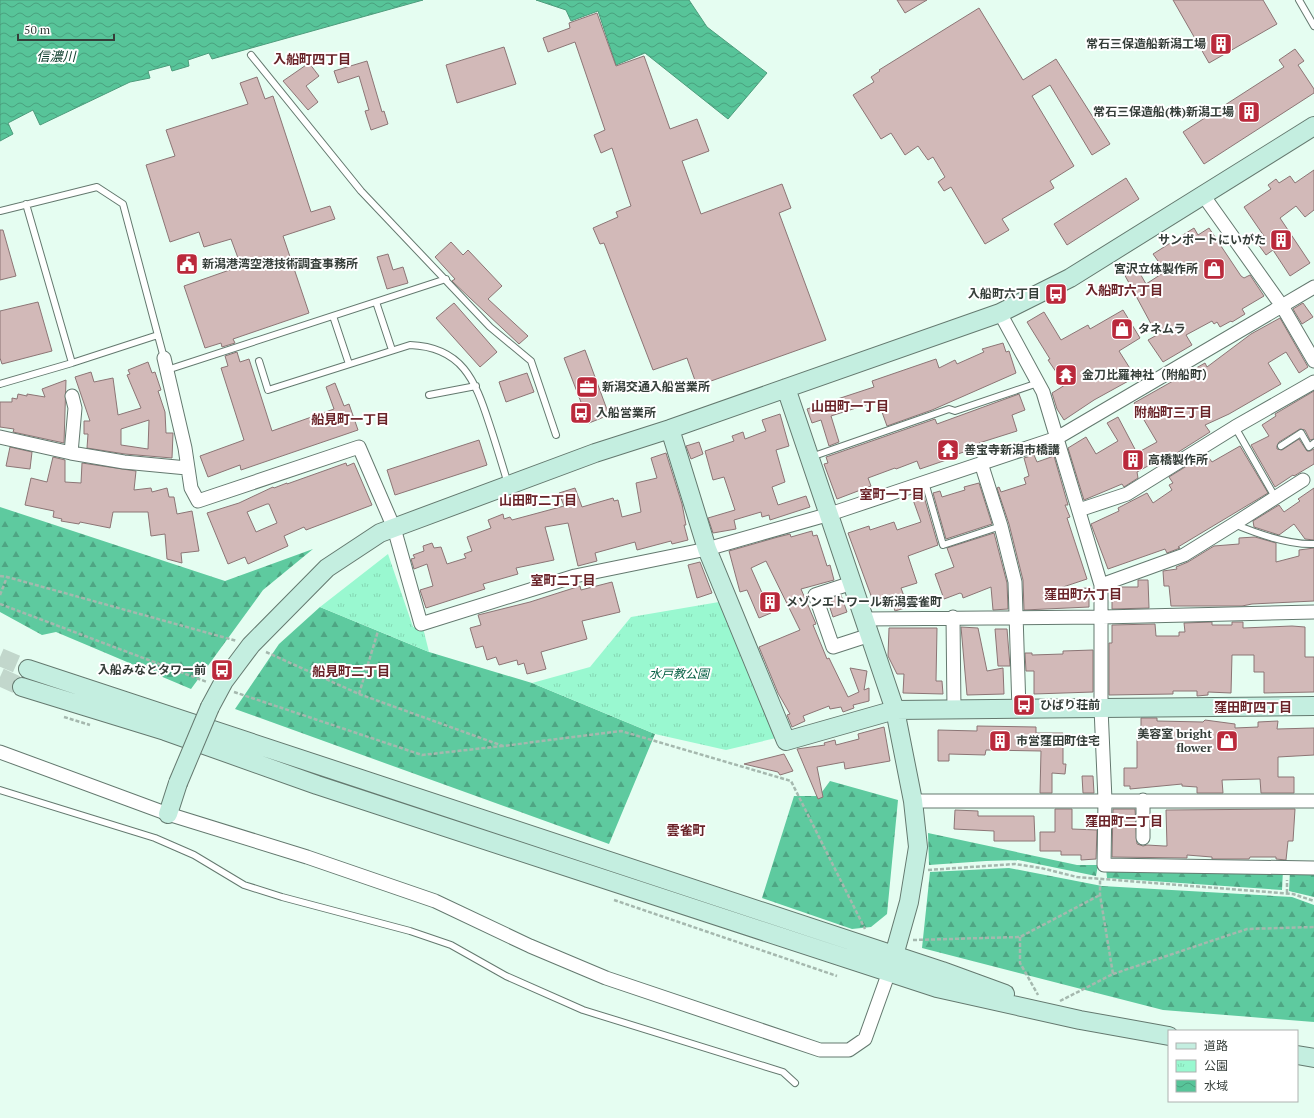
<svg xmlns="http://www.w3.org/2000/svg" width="1314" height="1118" viewBox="0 0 1314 1118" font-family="'PT Serif','Noto Sans JP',serif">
<defs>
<pattern id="forest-firs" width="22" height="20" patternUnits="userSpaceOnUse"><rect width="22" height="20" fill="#5eca9f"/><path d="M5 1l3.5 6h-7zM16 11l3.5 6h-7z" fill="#4ea583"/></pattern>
<pattern id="park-tufts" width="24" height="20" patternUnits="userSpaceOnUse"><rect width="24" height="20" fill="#99f8d0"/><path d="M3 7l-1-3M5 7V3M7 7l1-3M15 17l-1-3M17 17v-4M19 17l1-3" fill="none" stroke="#84d6b3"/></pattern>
<pattern id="water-waves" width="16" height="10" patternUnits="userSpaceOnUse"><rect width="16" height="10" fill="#57c499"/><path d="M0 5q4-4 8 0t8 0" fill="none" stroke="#49a17e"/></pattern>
</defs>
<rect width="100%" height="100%" fill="#e5fdf1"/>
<path fill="url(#forest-firs)" d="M0,507L225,581L313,549L263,590L191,689L56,632L42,635L0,612Z
M320,607L429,652L532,683L655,734L609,844L235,709L279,644Z
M830,781L898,800L887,914L871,927L852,929L762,898L794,796H819Z
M928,833L1077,865H1098L1096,876L1018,860L986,861L929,865Z
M1009,868L1102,886L1292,897L1314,905V1022L1163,1010L922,948L930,872Z
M1106,868L1283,870L1282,890L1107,878Z
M1290,871H1314V897L1289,891Z"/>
<path fill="url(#park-tufts)" d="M388,554L413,627L423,628L429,652L320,607Z
M719,602L776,738L726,750L655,734L532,683L590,667L631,617Z"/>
<path fill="url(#water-waves)" stroke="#4d9c7c" d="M0,0H423L212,59L209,53L188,60L189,66L172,71L170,65L148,71L150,78L130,82L40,125L33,110L8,123L13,134L0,141Z
M536,0H689L707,27L767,73L728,119L645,53L616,65L598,11L571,21L566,10Z"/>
<path fill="#d2b9b8" stroke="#8c7575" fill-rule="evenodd" d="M897,0H927L905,13Z
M1173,0H1263L1277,24L1209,63Z
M979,8L1023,80L1056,59L1110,144L1092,155L1050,85L1032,96L1074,166L1050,181L1054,188L1002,219L1009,230L985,244L951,187L944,191L938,182L945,177L933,157L928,160L918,146L905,155L891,133L881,139L853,95L874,82L871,77L880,71L879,70Z
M597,13L616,66L644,56L670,129L697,119L709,151L682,161L701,214L782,184L791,208L779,213L826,340L697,386L687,358L653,370L604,243L600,244L593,228L618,217L616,212L631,206L612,148L601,153L594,135L605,130L575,42L548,52L543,38L570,28L569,23Z
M504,47L516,84L457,103L446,65Z
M1295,49L1304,61L1298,65L1314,89V93L1204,164L1183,132L1284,67L1279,60Z
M367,61L382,112L384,111L388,124L371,130L365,111L369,110L359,76L338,83L334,71Z
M309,63L319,76L306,86L318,102L308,110L283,81Z
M257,77L265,99L273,96L311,212L330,206L335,219L283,236L309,313L233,339L235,343L222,347L221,343L205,348L184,286L241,266L231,239L204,247L199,232L170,242L146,165L175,156L166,130L248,104L240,83Z
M1314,170V210L1305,217L1296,206L1280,218L1310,263L1290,276L1273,250L1266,255L1258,244L1266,239L1244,207L1271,189L1268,185L1276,179L1279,183L1290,176L1295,183Z
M1126,178L1139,199L1067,245L1054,224Z
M1194,228L1198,235L1209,228L1241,276L1244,278L1250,275L1264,296L1242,309L1245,314L1232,322L1231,321L1220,327L1217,322L1214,324L1212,321L1186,335L1192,345L1163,362L1148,340L1157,335L1122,270L1134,263L1146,284L1163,273L1161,269L1163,268L1153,254Z
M0,230H3L16,276L0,280Z
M451,242L463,255L468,250L502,286L488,299L528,336L519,344L453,282L452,281L455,279L435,257Z
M388,254L393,270L403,267L408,283L387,289L377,257Z
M38,302L52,351L2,364L0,358V311Z
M454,303L497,352L480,367L436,318Z
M1303,303L1313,317L1302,324L1293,309Z
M1123,310L1140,338L1119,351L1131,370L1127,372L1132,379L1094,400L1064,420L1057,409L1052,393L1065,385L1048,360L1050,359L1027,322L1044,312L1061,340L1088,325L1090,329Z
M1280,318L1308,367L1299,373L1286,352L1268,363L1281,384L1229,414L1205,425L1210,432L1161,463L1157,465L1155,462L1137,472L1138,478L1124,487L1122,484L1084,500L1068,448L1086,437L1096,454L1118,441L1107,423L1118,417L1137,453L1157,442L1134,403L1205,363L1207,367L1251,334Z
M1003,343L1006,352L1009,351L1016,373L932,410L887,426L878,401L831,416L839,442L829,446L821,420L812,423L807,409L874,387L872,381L936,359L939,368L955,360L957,364L984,352L982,349Z
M585,350L609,415L589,423L564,358Z
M237,352L240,362L249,359L272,431L334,409L326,387L335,383L344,406L349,404L358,430L241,470L240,465L208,477L200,456L244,440L221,368L228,366L225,356Z
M148,362L152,373L155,372L161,390L158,391L165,412L166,433H173L172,458L125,454L87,448L88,434H84V421H90L75,377L91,372L94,382L113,378L118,415L141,408L127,375L130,374L128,370ZM149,420L148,449L121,445V429Z
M527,373L534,392L506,402L499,382Z
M66,380L64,443L13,432L14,429L0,427V402H12V398L17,399L18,394L27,396V394L45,397L42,389Z
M1314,391V439L1310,440L1305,430L1300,429L1279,442L1277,446V449L1282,450L1299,439L1307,451H1310L1314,449V464L1294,476L1293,475L1275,487L1251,445L1269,436L1262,425L1276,416L1275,414Z
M1019,394L1025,410L1012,415L1017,431L979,443L980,446L958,454V456L920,469L917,461L896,469L895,468L868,478L871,486L837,499L824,464L828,463L826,457L935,419L937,424Z
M780,414L789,446L776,450L785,482L772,487L778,505L806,496L810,507L770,520L769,515L762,517L761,512L734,520L736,529L713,533L708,518L735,510L724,477L713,480L705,451L734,441L732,436L743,432L745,439L766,431L762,420Z
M479,440L487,465L395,495L387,470Z
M699,442L703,454L691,459L686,446Z
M1240,446L1268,493L1178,547L1180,548L1167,553L1165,549L1108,569L1091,524L1119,511L1118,508L1147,493L1153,503L1172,490L1169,485L1173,483L1169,477L1206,454L1212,462Z
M10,447L32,452L30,469L6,466Z
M666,453L682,504L686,525H684L688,540L672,544L671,541L637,550L635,542L595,553L597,561L578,566L568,523L545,527L554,560L516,568L518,574L483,584L485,589L426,608L420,590L433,586L427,564L414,569L411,559L415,558L413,555L424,551L423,546L432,543L434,548L441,547L447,564L466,558L464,554L472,551L467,537L491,528L488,520L503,514L504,519L510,517L512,520L564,506L559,493L575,488L582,507L613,498L614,501L618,500L622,517L641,512L636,483L657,478L651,458Z
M1034,455L1037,462L1054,456L1068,505H1065L1070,517L1067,518L1087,579L1057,589L1089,588V607L1024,610L1023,580L1009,524L997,488L999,487L1001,492L1026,484L1024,478L1029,476L1024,458Z
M53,457L65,460V482L81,483L82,463L136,471L134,490L151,488L152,492L167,488L169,497H174L177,514L192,511L199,551L181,553L182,563L167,559L165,534L151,536L148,512H113L110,528L80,522L79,524L61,521L62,519L53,517L54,511L25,505L31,478L47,482Z
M346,463L347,466L354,463L372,505L306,530L304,527L284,536L288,546L248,564L245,557L228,564L207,513L239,503L273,487L274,488L287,483V484ZM267,504H269L277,523L256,532L247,512Z
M979,483L992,524L946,539L933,493L940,491L942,497L965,490L964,487Z
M1314,488V540L1305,539L1294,524L1279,535L1254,527L1253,521L1279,505L1284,512L1300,501L1298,499Z
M923,493L938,545L908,556L917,583L901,588L908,607L895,611L890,595L873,601L848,533L869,526L870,530L894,522L897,530L921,522L912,497Z
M812,531L813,536L817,535L827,566L830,565L834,580L801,589L816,624L813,625L827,659L829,658L848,697L859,692L850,668L867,671L864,690L869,688V701L853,705L854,708L843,712L841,707L830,709L829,706L803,716L805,721L792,727L787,715L790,714L778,693L759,647L800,630L766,561L751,568L771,613L759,618L747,590L740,592L729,551L778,537L790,534L791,537Z
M994,533L1007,583L1008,609L993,610L991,587L963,598L962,594L960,593L944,599L935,574L954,567L947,548Z
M1255,537L1276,543V562L1299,556V550L1314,548V601L1252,604L1242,606H1171L1169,586H1164L1163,571L1177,569L1176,567L1188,562L1214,546L1239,544V538Z
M700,562L712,593L697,598L688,565Z
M1138,580H1148L1149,608L1112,609V590H1116L1115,588L1118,587H1138Z
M612,582L620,612L582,621L587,639L541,652L546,669L527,674L524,663L518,665L517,660L499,665L496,657L487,660L483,646L476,648L470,628L481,625L478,615L530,602L580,586L581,590Z
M841,595L847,612L833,617L827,599Z
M1212,622V625H1232V622H1243V628L1292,626L1305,627V657H1314V692L1264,693V672H1254V655H1232L1231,693L1208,692V695L1197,696V691H1173V694L1109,695V643H1112V625L1155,624L1156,636H1179V632H1185L1184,623Z
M961,627L978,628L987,671L1003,668L1004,694L967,695Z
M889,628H937L936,681H942L943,694L903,693L904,674H897L888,656Z
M995,629H1007L1010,666H998Z
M1093,650V692L1034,694V671H1026L1025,653H1032V655L1063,654V651Z
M1141,718H1157V721L1203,722L1205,720L1235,724V728L1258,727V722L1278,721L1277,729L1314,728V755L1278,757V777H1294V793H1261L1260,779L1222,780L1223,793H1197V787L1182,786V784L1130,789V786H1124V768H1137V738H1141Z
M977,726L1036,727V733H1063V764H1066L1065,774L1052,773V793H1040L1041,751L986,750L985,755L949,754V761H938V730L977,731Z
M884,727L890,761L845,769L844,762L817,767L823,797L818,799L797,749L825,745L824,743L835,740L836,745L859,739L858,734Z
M784,754L793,771L780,775L778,772L744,764Z
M1082,776H1093L1094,793H1083Z
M1055,809H1072V829L1097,830L1096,859L1081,860V855H1061V851H1040V832H1055Z
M1113,809H1135L1137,844L1143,846L1147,845L1164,846H1167L1166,810L1295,809L1293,841H1288L1286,860L1276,859V857H1250L1249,859H1212V857L1187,855V858L1112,857Z
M955,810L978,811V816H1034L1035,841H994V831L954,829Z"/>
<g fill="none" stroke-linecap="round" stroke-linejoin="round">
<path stroke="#c2d7cc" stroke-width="18" stroke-dasharray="18 9" stroke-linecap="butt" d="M0,657L28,669
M0,677L22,687"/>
<g stroke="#64796f" stroke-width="8">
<path id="lane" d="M1299,0L1314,26
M251,55L361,191L490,327L531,361L556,435
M26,204L72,363
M0,211L97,187L123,204L164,358
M376,302L392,350
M333,316L349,364
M259,361L268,390L410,345C462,347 475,380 489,423C496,444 502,464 508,484
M167,370L446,279
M0,384L72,363L158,335
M429,395L476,386
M1235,427L1275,497
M1281,446L1301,433L1309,447L1314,443
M811,457L949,409L955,411L1038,383
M925,482L943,545L1001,526
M1234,524C1258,534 1288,545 1314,544
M0,790L155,838L194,855L244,885L282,897L410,931L451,945L506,976L583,1010L783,1072L795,1083"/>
</g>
<g stroke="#64796f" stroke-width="15">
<path id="street" d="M1203,195L1282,306L1314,361
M1000,313L1043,392L1101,585V708L1105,800L1104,865L1314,868
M164,358L185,448L191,488L198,501L359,447L394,528L421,624L575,576L707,549L830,514L1057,438L1314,287
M72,396L75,408L71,453L124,462L187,468
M0,437L71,453
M981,463L1001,526L1015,582L1019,710
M1079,510L1127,494L1235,427L1314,382
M852,583L815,595L833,647L870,635
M1101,585L1184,555L1234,524L1303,480
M953,617L954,710
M864,619L1102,617L1314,612
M0,752L168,814L307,857L435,901L530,946L606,978L820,1050H849L865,1039L889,972
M913,801H1314
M1143,838V800"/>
</g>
<g stroke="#64796f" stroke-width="20">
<path id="secondary" d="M786,388L895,710L913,801L918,847L909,902L891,966
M670,429L707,549L786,741L895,710L1314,706
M28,669L942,971L1005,994
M22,687L165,731L317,785L937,988L1080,1020L1169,1036
M210,707L224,681L251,645L327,568L380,533L595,453L670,429L1000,313L1070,278L1314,126
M168,814L178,783
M1297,1055L1314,1058"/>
</g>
<path stroke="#a5b8ae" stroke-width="2.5" stroke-dasharray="4 2" stroke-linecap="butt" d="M0,576L7,577L237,641
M0,595L7,577
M0,604L207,682
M266,652L359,694L503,746L621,731L791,781L865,929
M234,692L422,755L502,746
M359,694L378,631
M64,717L90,725
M928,870L1015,864L1041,868L1077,877L1293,894L1314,901
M1287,893V880
M614,900L837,976
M1020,937V963L1038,995
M913,940L1020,937L1100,895
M1113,974L1247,929L1314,927
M1060,1001L1113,974L1100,895V879"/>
<use href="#lane" stroke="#fff" stroke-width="6"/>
<use href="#street" stroke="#fff" stroke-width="13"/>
<use href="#secondary" stroke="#c4eee0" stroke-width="18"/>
<g stroke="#64796f" stroke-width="20" stroke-linecap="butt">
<path id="secondary-bridge" d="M178,783L210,707"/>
</g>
<use href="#secondary-bridge" stroke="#c4eee0" stroke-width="18"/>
</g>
<defs>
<g id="building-square" transform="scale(1.15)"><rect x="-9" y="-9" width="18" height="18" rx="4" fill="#ba293b" stroke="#fff"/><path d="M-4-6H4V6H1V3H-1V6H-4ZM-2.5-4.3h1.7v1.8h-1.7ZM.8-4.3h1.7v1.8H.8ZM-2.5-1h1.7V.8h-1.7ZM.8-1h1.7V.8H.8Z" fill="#fff"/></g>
<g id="civic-square" transform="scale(1.15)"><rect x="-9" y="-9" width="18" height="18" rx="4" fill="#ba293b" stroke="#fff"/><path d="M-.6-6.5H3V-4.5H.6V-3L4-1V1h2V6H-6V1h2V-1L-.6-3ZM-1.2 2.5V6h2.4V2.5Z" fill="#fff"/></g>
<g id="shop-square" transform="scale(1.15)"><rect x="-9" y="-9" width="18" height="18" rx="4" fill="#ba293b" stroke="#fff"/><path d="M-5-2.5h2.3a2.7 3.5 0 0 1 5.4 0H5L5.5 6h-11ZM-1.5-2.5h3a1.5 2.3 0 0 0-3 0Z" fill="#fff"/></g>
<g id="bus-square" transform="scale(1.15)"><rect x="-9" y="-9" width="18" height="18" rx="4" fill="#ba293b" stroke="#fff"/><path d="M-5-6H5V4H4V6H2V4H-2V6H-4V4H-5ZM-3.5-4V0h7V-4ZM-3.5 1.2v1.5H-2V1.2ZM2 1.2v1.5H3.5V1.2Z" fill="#fff"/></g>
<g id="temple-square" transform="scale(1.15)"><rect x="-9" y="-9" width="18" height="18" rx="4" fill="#ba293b" stroke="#fff"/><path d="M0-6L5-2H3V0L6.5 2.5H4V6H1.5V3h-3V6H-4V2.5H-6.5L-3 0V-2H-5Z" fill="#fff"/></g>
<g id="office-square" transform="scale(1.15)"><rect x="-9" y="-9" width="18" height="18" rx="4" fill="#ba293b" stroke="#fff"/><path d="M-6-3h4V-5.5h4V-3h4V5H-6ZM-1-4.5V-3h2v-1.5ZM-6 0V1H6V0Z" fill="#fff"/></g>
</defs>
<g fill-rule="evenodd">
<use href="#building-square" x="1221" y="44"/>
<use href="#building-square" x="1249" y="112"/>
<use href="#building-square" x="1281" y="240"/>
<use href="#civic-square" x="187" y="264"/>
<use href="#shop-square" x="1214" y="269"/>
<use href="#bus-square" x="1056" y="294"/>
<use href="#shop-square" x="1122" y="329"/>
<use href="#temple-square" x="1066" y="375"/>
<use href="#office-square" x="587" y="387"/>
<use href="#bus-square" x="581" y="413"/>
<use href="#temple-square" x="948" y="450"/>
<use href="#building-square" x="1133" y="460"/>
<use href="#building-square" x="770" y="602"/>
<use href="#bus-square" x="222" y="670"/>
<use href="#bus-square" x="1024" y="705"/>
<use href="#building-square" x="1000" y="741"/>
<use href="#shop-square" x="1227" y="741"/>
</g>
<g text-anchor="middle" stroke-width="4" stroke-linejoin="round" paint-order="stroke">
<g font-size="12" font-weight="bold" fill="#353e39" stroke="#fff" text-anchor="start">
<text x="1206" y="48" text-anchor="end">常石三保造船新潟工場</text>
<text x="1234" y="116" text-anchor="end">常石三保造船(株)新潟工場</text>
<text x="1266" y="244" text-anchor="end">サンポートにいがた</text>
<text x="202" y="268">新潟港湾空港技術調査事務所</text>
<text x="1198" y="273" text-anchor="end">宮沢立体製作所</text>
<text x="1040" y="298" text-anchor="end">入船町六丁目</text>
<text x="1138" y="333">タネムラ</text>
<text x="1082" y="379">金刀比羅神社（附船町）</text>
<text x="602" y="391">新潟交通入船営業所</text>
<text x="596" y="417">入船営業所</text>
<text x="964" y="454">善宝寺新潟市橋講</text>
<text x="1148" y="464">高橋製作所</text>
<text x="786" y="606">メゾンエトワール新潟雲雀町</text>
<text x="206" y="674" text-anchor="end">入船みなとタワー前</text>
<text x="1040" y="709">ひばり荘前</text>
<text x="1212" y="738" text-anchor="end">美容室 bright<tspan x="1212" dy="14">flower</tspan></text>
<text x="1016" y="745">市営窪田町住宅</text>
</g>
<g font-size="12" font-style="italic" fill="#056044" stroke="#fff">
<text x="679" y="678">水戸教公園</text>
</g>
<g font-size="13" font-style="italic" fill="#093a29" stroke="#fff">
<text x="56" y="61">信濃川</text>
</g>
<g font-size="13" font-weight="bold" fill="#692328" stroke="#fff">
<text x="312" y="64">入船町四丁目</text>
<text x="1124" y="295">入船町六丁目</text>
<text x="850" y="411">山田町一丁目</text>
<text x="1173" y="417">附船町三丁目</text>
<text x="350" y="424">船見町一丁目</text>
<text x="892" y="499">室町一丁目</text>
<text x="538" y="505">山田町二丁目</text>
<text x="563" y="585">室町二丁目</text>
<text x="1083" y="599">窪田町六丁目</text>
<text x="351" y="676">船見町二丁目</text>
<text x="1253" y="712">窪田町四丁目</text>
<text x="1124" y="826">窪田町二丁目</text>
<text x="686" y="835">雲雀町</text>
</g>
</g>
<rect x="1168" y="1030" width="130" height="72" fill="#ffffff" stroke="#aeb2b0"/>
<rect x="1176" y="1043" width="20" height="6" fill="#c4eee0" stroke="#aeb2b0"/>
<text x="1204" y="1050" font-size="12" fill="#353e39">道路</text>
<rect x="1176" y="1060" width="20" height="12" fill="url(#park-tufts)" stroke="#aeb2b0"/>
<text x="1204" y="1070" font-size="12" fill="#353e39">公園</text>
<rect x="1176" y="1080" width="20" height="12" fill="url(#water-waves)" stroke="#aeb2b0"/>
<text x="1204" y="1090" font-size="12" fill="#353e39">水域</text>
<path d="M18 34v6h96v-6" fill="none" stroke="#353e39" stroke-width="2"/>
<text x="24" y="34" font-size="12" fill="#353e39" stroke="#ffffff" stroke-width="3" paint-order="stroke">50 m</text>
</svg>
